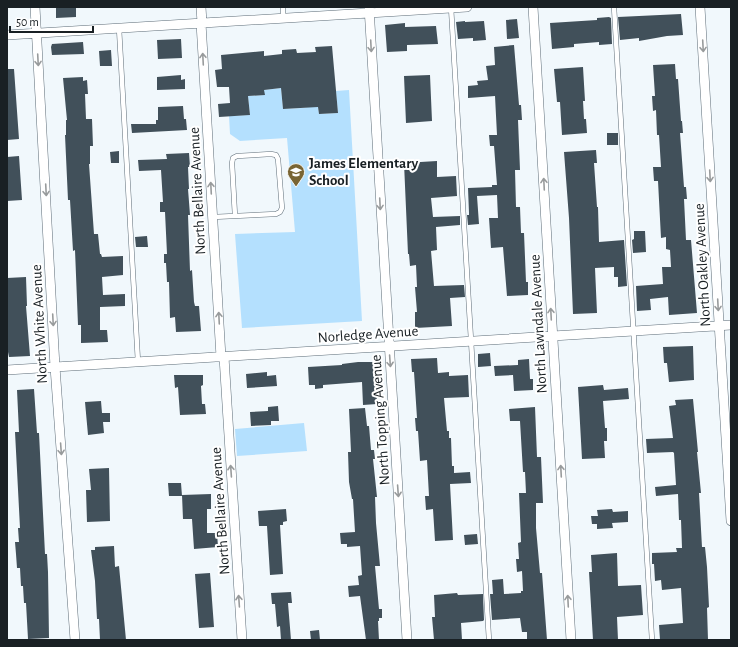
<svg xmlns="http://www.w3.org/2000/svg" width="738" height="647" viewBox="0 0 738 647" font-family="'Alegreya Sans',sans-serif">
<rect width="100%" height="100%" fill="#f1f8fc"/>
<path fill="#b4e0fe" d="M281,88L283,109L303,108L318,105L319,114L338,113L336,91L349,90L362,321L242,328L235,234L295,232L287,138L240,141L230,134L229,116L250,115L248,96L264,95V90Z
M304,423L307,451L237,456L235,429Z"/>
<path fill="#41505a" d="M56,7H76V17L56,18Z
M681,14L683,35L667,36L639,41V38L620,40L618,17Z
M609,17L611,18L612,44L599,45V42L574,44V47L552,49L550,23L597,20V18Z
M517,19L519,38L507,39L506,20Z
M465,21V22L484,21L486,40L473,41V38L458,39L456,22Z
M405,23V27L436,26L438,44L407,45V51L387,52L385,25Z
M181,39L182,58L158,59L157,40Z
M83,42L84,54L52,55L51,47L52,44Z
M514,45L519,105H521L522,120H518L520,170H515L516,207H520L521,233H524L526,282H528V295L507,296L503,247L491,248L489,218H498L497,195L477,196L479,224L468,225L467,215H469V213L468,188L492,187V185H497L494,146H490L489,135H497L495,96L468,98V86L478,85L477,81L488,80L486,66L495,65L494,47Z
M332,46L338,113L319,114L318,107L283,109L281,88L264,90L265,95L248,96L250,115L219,117L218,104L230,103L229,87H217L215,70L222,69L221,55L264,51V56L282,54V50L296,49L297,53L316,52L315,47Z
M111,50L112,66H100L99,51Z
M675,64L676,79H678L681,121H682L683,133H680L684,187H686L687,199H684L686,240H691L697,313L669,315L668,297L650,299L651,310L637,311L636,286L663,284L662,267H671L670,250L666,249V237L661,238L658,181H654L653,167H661L659,135H657L656,110L653,111L652,96H655L653,65Z
M583,67L585,101H583L584,119H586L587,133L562,135L560,102H557L554,69Z
M7,69H14L19,139L7,140Z
M181,75V80L185,79V89L157,90V77Z
M430,75L432,121L406,123L404,76Z
M83,77V81L87,80L88,94H85L86,119H92L93,146H90V164H89L94,234H98L100,254H101L102,257L123,256V275L102,277L103,295L125,294V306L100,307V330H107L108,342L81,343V325H78L75,250L73,251L70,200H68L65,135H66V120H67L63,78Z
M183,106L184,119H186L187,130L132,133L131,124H156V120H158V107Z
M607,133H618V145H607Z
M596,150L597,163H594L597,207H598L599,242L624,240L627,286L618,287V277H614V267L595,268L597,313L573,314L569,218L564,152Z
M119,151V163H111L110,152Z
M189,153L190,167H188L189,189H188L190,215H188L190,271L192,270L194,302L195,306H199L201,331L176,332L175,317L170,318L169,282H167L166,263H164V254H167L165,212H160V202H163L161,170L139,171L138,160L167,159L166,154Z
M19,156L22,200L7,201V157Z
M437,161V177L456,176L457,196L431,198L433,217L460,216V225L436,227L437,250L431,251L434,286L464,285L465,297L450,298L452,326L415,328V312H417L415,287H417L416,265L410,266L409,254H408L404,163Z
M634,231H645L646,252L633,253L632,240L634,239Z
M147,236L148,247H136L135,237Z
M26,277L27,306H26L30,356L9,357L8,352H7V278Z
M693,346L694,380L669,382L667,363H664L663,347Z
M490,353L491,366L478,367V354Z
M437,358L438,373L449,372V376L468,375L469,397L444,398L447,431H449V438H451L452,466H454V473L470,472L471,483L450,484L453,540L435,541L433,509L426,510L425,496H429L427,460L420,461L418,431H416L415,418H417L414,372H412L411,359Z
M529,359L530,379H533V390L514,391L513,375L495,376L494,366L518,365V360Z
M358,362H375L377,404L363,405L362,382L323,385V388L315,389V385H309L308,367L342,365V364Z
M267,372V376L276,375L277,386L247,388L246,374Z
M174,375H203V385L201,386L202,404H205L206,414L180,415L178,387L175,388Z
M603,385L604,390L628,388L629,399L603,401L605,428H607V441H604L605,458L582,459L578,387Z
M34,389L37,433H39L45,554H47L48,572L49,638L28,639L26,603H24L23,586H21L20,568H17L16,554L15,542H19L18,528H20L15,432H19L17,390Z
M693,399L698,452H697L701,493H699L702,547H705L707,567L709,607L707,608L708,640H660L659,625L683,623L681,588L662,590L661,580L655,581L654,564H652V553L677,552L676,548H682L681,520H679L678,494L656,496L655,487L676,485L674,453L673,452L647,453L646,439L673,438L669,406L676,405L675,400Z
M101,401L102,413H110V422H103L104,433L88,435L85,402Z
M278,406L279,421H271V425L251,426L250,412L268,411V407Z
M535,407L537,457H541L543,503H536V528L540,573H542L547,640H527V632H522L520,618L492,620L490,594H493L492,580L503,579L504,594L521,593V591H523L522,571L517,572L516,559H519L518,543L521,542L519,493H526L525,472H523L520,421H510L509,409Z
M365,408L367,426H369L371,450H374L375,459H373L377,497H375L376,523L380,566H375L379,609H382V618H379V621H378L379,640H366L360,596L349,597L348,586L359,585L358,576L362,575L360,546L347,547V544H341L340,533L355,532L353,499H352L349,482L348,452H351L349,409Z
M109,468L110,521L87,522L86,490H91L89,469Z
M168,483H181L182,496H169Z
M211,494V509H207V533H217L218,547L194,549L192,519H183L182,495Z
M286,509L287,521L283,522V525H280L283,574L270,575L267,526H259L258,511Z
M612,509L613,512L628,511V522L612,523L613,528L597,529V524H592L591,516H598L597,510Z
M477,534L478,544L465,545L464,535Z
M114,546L115,567L119,566L126,640H100L99,619H97L95,581L91,550H95V547Z
M617,553L618,586L641,585L643,615L617,617L618,640H593L589,572H592L591,555Z
M210,573L214,627L199,628L195,574Z
M291,592L292,603H288L291,640H281L280,626L277,627L275,604H272L271,593Z
M457,593L458,595L483,594L484,620L483,621L461,623L462,640H434L432,617H435L434,595Z
M319,630L320,640H311L310,631Z"/>
<g fill="none" stroke-linecap="round" stroke-linejoin="round">
<g stroke="#5e6d78" stroke-width="5.5">
<path id="service" d="M283,7V18
M451,7L489,640
M614,7L652,640
M119,28L138,362
M213,217L276,214L280,212L282,208L278,159L276,155L271,154L237,156L233,158L232,163L235,216"/>
</g>
<g stroke="#5e6d78" stroke-width="10">
<path id="minor" d="M35,7L55,367L75,640
M201,7L202,23
M369,7L407,640
M533,7L571,640
M700,7L731,521
M201,23L221,357
M7,35L467,7
M224,357L242,640
M7,370L731,325"/>
</g>
<use href="#service" stroke="#fff" stroke-width="4.5"/>
<use href="#minor" stroke="#fff" stroke-width="9"/>
</g>
<defs><path id="oneway-shaft" d="M-6 0H5M1.5-3L5.5 0L1.5 3" fill="none" stroke-width="1.6" stroke-linecap="round" stroke-linejoin="round"/></defs>
<g stroke="#989b9c">
<use href="#oneway-shaft" transform="translate(371 46) rotate(87)"/>
<use href="#oneway-shaft" transform="translate(703 46) rotate(87)"/>
<use href="#oneway-shaft" transform="translate(203 59) rotate(-93)"/>
<use href="#oneway-shaft" transform="translate(38 60) rotate(87)"/>
<use href="#oneway-shaft" transform="translate(710 176) rotate(87)"/>
<use href="#oneway-shaft" transform="translate(544 184) rotate(-93)"/>
<use href="#oneway-shaft" transform="translate(211 188) rotate(-93)"/>
<use href="#oneway-shaft" transform="translate(46 190) rotate(87)"/>
<use href="#oneway-shaft" transform="translate(380 204) rotate(87)"/>
<use href="#oneway-shaft" transform="translate(718 305) rotate(87)"/>
<use href="#oneway-shaft" transform="translate(551 314) rotate(-93)"/>
<use href="#oneway-shaft" transform="translate(219 318) rotate(-93)"/>
<use href="#oneway-shaft" transform="translate(53 320) rotate(87)"/>
<use href="#oneway-shaft" transform="translate(390 361) rotate(86)"/>
<use href="#oneway-shaft" transform="translate(61 449) rotate(86)"/>
<use href="#oneway-shaft" transform="translate(231 471) rotate(-94)"/>
<use href="#oneway-shaft" transform="translate(561 471) rotate(-93)"/>
<use href="#oneway-shaft" transform="translate(398 491) rotate(86)"/>
<use href="#oneway-shaft" transform="translate(239 601) rotate(-94)"/>
<use href="#oneway-shaft" transform="translate(568 601) rotate(-93)"/>
</g>
<defs>
<g id="school-pin" transform="scale(0.9)"><path d="M0 17L-7.5 6A9.5 9.5 0 1 1 7.5 6Z" fill="#786433" stroke="#fff"/><path d="M0-5L7-2L0 1L-7-2ZM-4 1L0 2.5L4 1V4Q0 6-4 4Z" fill="#fff"/></g>
</defs>
<g fill-rule="evenodd">
<use href="#school-pin" x="296" y="172"/>
</g>
<g text-anchor="middle" stroke-width="4" stroke-linejoin="round" paint-order="stroke">
<g font-size="15" font-weight="bold" fill="#192024" stroke="#fff" text-anchor="start">
<text x="309" y="168">James Elementary<tspan x="309" dy="17">School</tspan></text>
</g>
<g font-size="15" fill="#192024" stroke="#fff">
<text transform="translate(197 191) rotate(-93)" y="5">North Bellaire Avenue</text>
<text transform="translate(702 265) rotate(-93)" y="5">North Oakley Avenue</text>
<text transform="translate(39 324) rotate(-93)" y="5">North White Avenue</text>
<text transform="translate(538 324) rotate(-93)" y="5">North Lawndale Avenue</text>
<text transform="translate(368 334) rotate(-4)" y="5">Norledge Avenue</text>
<text transform="translate(380 420) rotate(-94)" y="5">North Topping Avenue</text>
<text transform="translate(220 511) rotate(-94)" y="5">North Bellaire Avenue</text>
</g>
</g>
<rect width="738" height="647" fill="none" stroke="#192024" stroke-width="16"/>
<path d="M10 26v6h83v-6" fill="none" stroke="#192024" stroke-width="2"/>
<text x="16" y="26" font-size="12" fill="#192024" stroke="#ffffff" stroke-width="3" paint-order="stroke">50 m</text>
</svg>
